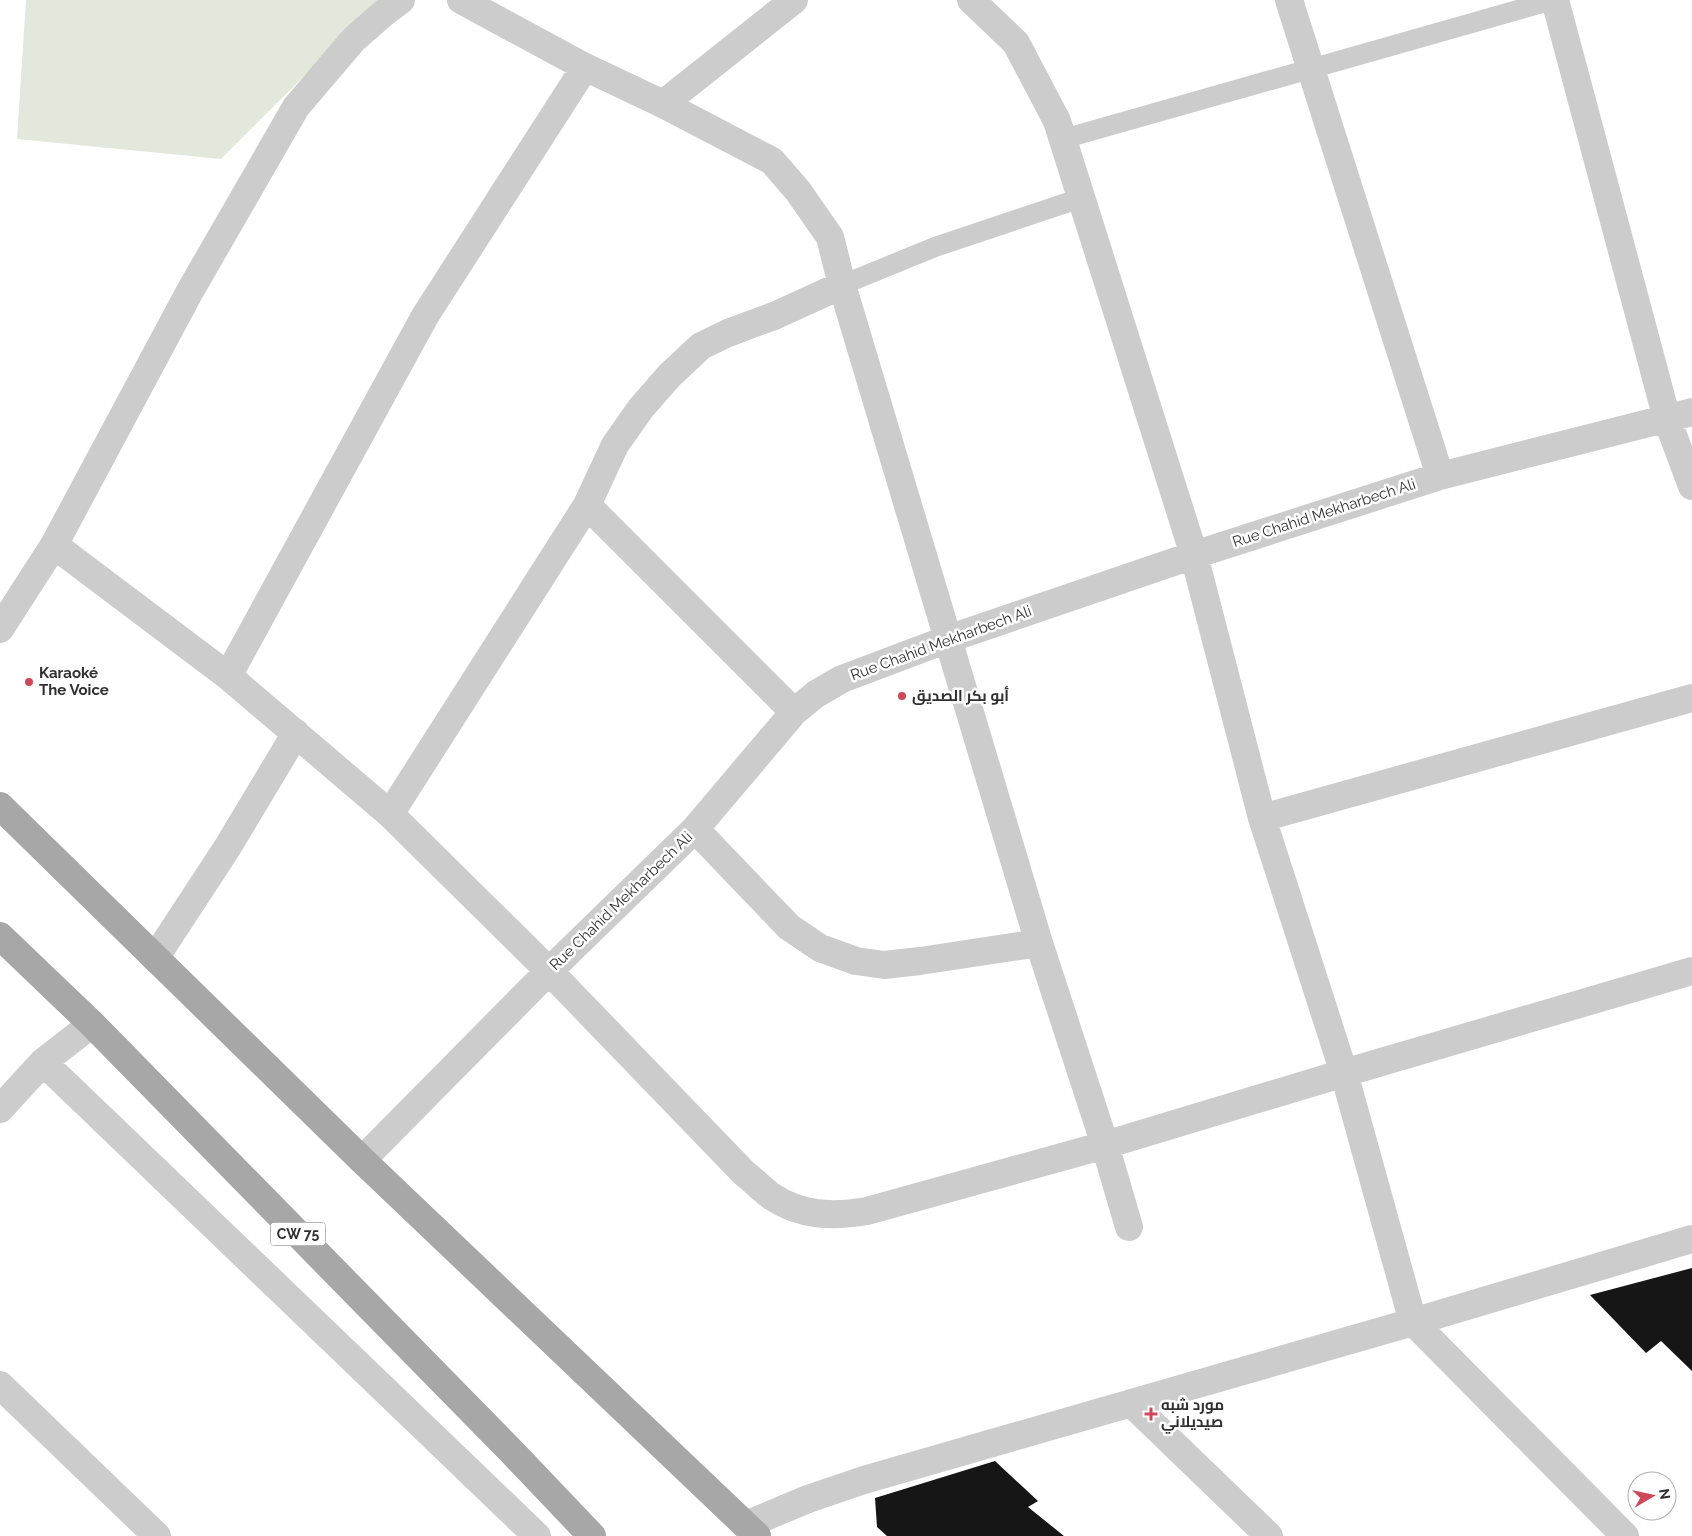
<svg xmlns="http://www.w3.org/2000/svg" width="1692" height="1536" viewBox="0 0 1692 1536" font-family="Raleway,Cairo,sans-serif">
<rect width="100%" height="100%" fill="#fff"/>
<path fill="#e3e7dc" d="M26,0H380L221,159L17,139Z"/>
<path fill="#161616" d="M1692,1268V1371L1661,1341L1646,1353L1590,1295Z
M995,1461L1038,1501L1028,1507L1064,1536H887L877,1527L875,1498Z"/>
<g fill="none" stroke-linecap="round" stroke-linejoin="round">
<path stroke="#ccc" stroke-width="20" d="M1063,139L1553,0
M842,285L935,247L1081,198"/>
<path stroke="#ccc" stroke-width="28" d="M461,0L585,67L663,104L772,161L798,191L830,237L842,285L1039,943L1105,1145L1129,1227
M971,0L1016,43L1057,121L1194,555L1262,818L1344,1073L1413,1322L1625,1536
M1289,0L1440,476
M1555,0L1667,419L1692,486
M663,104L794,0
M587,505L794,712
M54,545L228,676L390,814L549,971L744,1173C753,1180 762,1189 771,1196C801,1216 832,1217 867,1211L1105,1145L1344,1073L1692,971
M0,629L54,545L190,291L296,107L354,39L385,12L401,0
M228,676L425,316L585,67
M390,814L587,505L615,445L641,408L670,375L701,346L728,333L774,316L842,285
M1262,818L1692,698
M695,829L789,927L820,948L856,961L884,965L920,961L1039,943
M155,958L227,848L296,733
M43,1062L537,1536
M0,1109L43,1062L92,1024
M362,1160L549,971L695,829L794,712L816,694L842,679L948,639L1194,555L1440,476L1692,412
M0,1385L157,1536
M1131,1403L1269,1536
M746,1525L808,1499L864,1480L1413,1322L1692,1239"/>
<path stroke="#a7a7a7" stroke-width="28" d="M0,806L362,1160L757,1536
M0,936L92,1024L512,1452L592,1536"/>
</g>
<g fill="#cf485a" stroke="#fff" stroke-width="2">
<circle cx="29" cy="682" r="5"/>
<circle cx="902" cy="696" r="5"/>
<path d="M1148.5 1406.5h5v5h5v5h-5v5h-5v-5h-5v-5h5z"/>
</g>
<g text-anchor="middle" stroke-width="5" stroke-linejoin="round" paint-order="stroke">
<rect fill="#fff" stroke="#6d6d6d" stroke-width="1" x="270.5" y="1222.5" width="55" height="23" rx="4"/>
<g font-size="14" font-weight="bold" fill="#2f2f2f">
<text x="298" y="1239">CW 75</text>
</g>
<g font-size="15" fill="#2f2f2f" stroke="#fff">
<text transform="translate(1324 513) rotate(-18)" y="5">Rue Chahid Mekharbech Ali</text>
<text transform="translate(941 643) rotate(-20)" y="5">Rue Chahid Mekharbech Ali</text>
<text transform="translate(621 901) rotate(-44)" y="5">Rue Chahid Mekharbech Ali</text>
</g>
<g font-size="15" font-weight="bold" fill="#2f2f2f" stroke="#fff" text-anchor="start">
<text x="39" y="678">Karaoké<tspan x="39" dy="17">The Voice</tspan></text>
<text x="912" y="701">أبو بكر الصديق</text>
<text x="1161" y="1410">مورد شبه<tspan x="1161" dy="17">صيديلاني</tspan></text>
</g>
</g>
<g transform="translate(1652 1496) rotate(81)"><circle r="24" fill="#ffffff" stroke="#acacac"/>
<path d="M0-4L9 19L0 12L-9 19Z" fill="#cf485a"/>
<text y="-8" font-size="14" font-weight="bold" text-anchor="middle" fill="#2f2f2f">N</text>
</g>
</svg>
